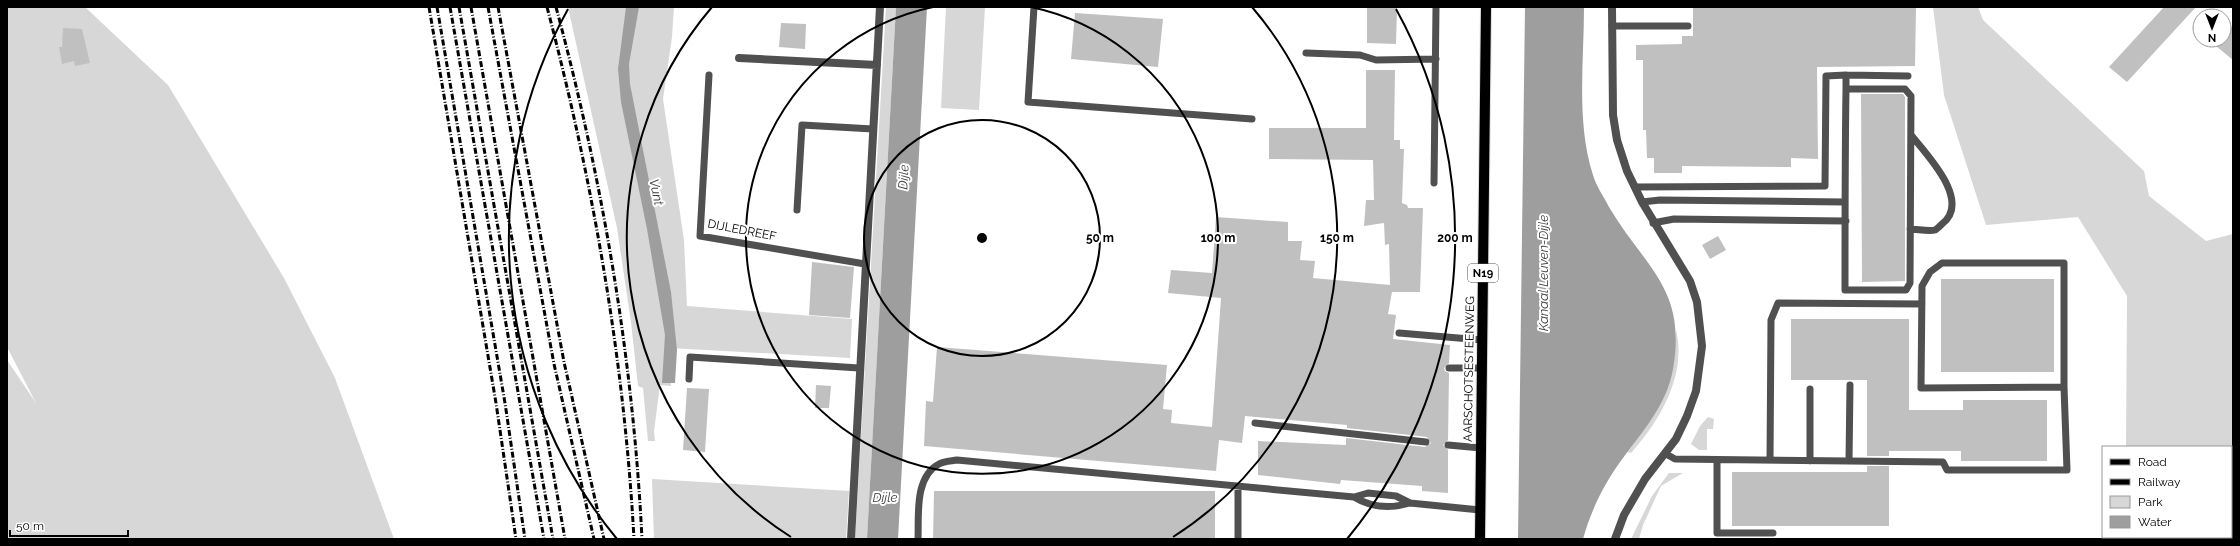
<svg xmlns="http://www.w3.org/2000/svg" width="2240" height="546" viewBox="0 0 2240 546" font-family="Raleway,sans-serif">
<rect width="100%" height="100%" fill="#fff"/>
<path fill="#d7d7d7" d="M7,7H85L168,85L284,278L335,378L394,539H7V360L36,403L7,347Z
M568,7H674L672,37L663,99L684,240L687,306L852,319L850,358L670,348L671,386L660,385L654,431L655,441H648L643,388L638,386L631,322L617,228Z
M886,7H896L867,539H855Z
M946,7H985L979,110L941,108Z
M1933,7H1978L1983,20L2144,171L2149,196L2206,241L2233,234V539H2128V537H2231V447H2126L2127,296L2078,217L1986,225L1944,95Z
M1676,330C1687,375 1660,421 1631,453L1627,452C1660,412 1675,382 1676,330Z
M1708,417L1714,419L1713,429H1707V450H1699L1691,444L1700,426Z
M1669,473H1683L1661,486L1643,525L1639,539H1631L1652,496Z
M652,479L849,491L846,539H654Z"/>
<path fill="#9e9e9e" d="M626,7H639L629,64L630,84L671,292L677,350L675,383H662L665,335L647,229L621,102L618,69Z
M896,7H927L898,539H867Z
M1525,7H1584C1584,62 1576,122 1593,175C1596,186 1604,197 1609,207C1646,269 1687,289 1673,369C1667,404 1643,431 1623,458C1605,482 1591,510 1583,539H1518Z"/>
<path fill="#c0c0c0" d="M1367,7H1397L1396,44L1367,43Z
M1693,7H1916L1915,66L1817,67L1818,159L1791,158V167L1682,166V173H1654V158H1647L1646,130H1643V60H1636V45L1682,44V36H1693Z
M2164,7H2196L2127,82L2109,67Z
M1075,13L1163,19L1158,67L1071,59Z
M781,23L806,24L805,49L779,47Z
M2233,25V60L2216,46L2221,40H2224V36Z
M63,28L82,29L90,63L75,66L74,61L62,64L59,47H62Z
M1366,70H1395L1394,140H1400V149H1404L1402,203L1407,205L1408,208H1423L1420,292H1392L1388,314L1396,315L1393,339L1450,345L1449,363L1444,368L1445,371L1449,373L1448,440L1443,445L1448,450V493L1422,491V486L1341,480L1340,484L1258,475V441L1346,445V438L1425,447L1431,443L1427,437L1347,428V425L1245,416L1242,443L1219,440L1216,471L924,446L926,401L933,402L937,347L1167,365L1163,409L1172,410L1171,423L1212,427L1221,298L1168,293L1171,270L1212,273L1216,217L1288,222V241H1302L1300,260L1315,261L1313,278L1390,285L1389,244L1385,245L1384,223L1364,226L1366,200H1374L1373,160L1269,159V128H1366Z
M1861,94H1903L1905,97V281L1862,282Z
M1718,236L1726,250L1710,259L1702,245Z
M812,262L854,267L850,318L809,315Z
M1941,279H2054V372H1941Z
M1791,319H1909V410H1963V400H2047V461H1961V451H1889V456H1867V380H1791Z
M816,385L831,386L829,408H815Z
M687,388L709,389L705,452L683,450Z
M1867,466H1889V526H1732V472H1867Z
M934,491H1215V539H933Z"/>
<g fill="none" stroke-linecap="round" stroke-linejoin="round">
<g stroke="#dbdbdb" stroke-width="12">
<path id="primary" d="M1480,539L1486,7"/>
</g>
<path stroke="#505050" stroke-width="7" d="M1034,7L1028,102L1252,119
M1612,26H1688
M1306,53L1360,55L1376,60L1436,59
M709,75L700,236L865,264
M1846,89H1905L1911,96L1910,283L1906,290H1845C1845,223 1845,156 1846,89V75L1908,76
M1434,183L1436,7
M1635,187L1825,186L1826,76L1846,75
M1642,202L1660,200L1845,202
M797,210L802,125L873,129
M1653,223L1674,219L1846,221
M1910,229C1917,229 1929,232 1935,230C1937,229 1940,226 1942,224C1972,201 1927,155 1911,135
M1399,333L1482,340
M1449,368H1482
M689,379L690,357L859,368
M1255,423L1426,442
M1448,445L1481,448
M1666,454L1675,459L1943,462L1947,470H2067L2064,387V263H1942L1930,272L1922,286L1921,388L2064,387
M1717,460V533H1773
M1770,460L1771,320L1778,303L1922,304
M1810,461V389
M1849,461L1850,385
M1368,493L1396,496L1410,503C1390,509 1372,508 1354,497Z
M1410,503L1480,510
M918,539C919,516 914,477 939,464C943,461 951,461 957,460L1354,497
M1238,539V487"/>
<path stroke="#505050" stroke-width="8" d="M739,58L877,65
M851,539L880,7"/>
<path stroke="#505050" stroke-width="8" d="M1612,7L1613,115L1617,140L1627,171L1642,202L1690,281L1697,302L1702,346L1696,391L1687,416L1676,439L1645,479L1624,515L1615,539"/>
<use href="#primary" stroke="#000" stroke-width="10"/>
<path stroke="#000" stroke-width="3" stroke-dasharray="6 2 1 2" stroke-linecap="butt" d="M429,7L496,403L516,539
M437,7L505,403L525,539
M450,7L544,539
M459,7L553,539
M471,7L565,539
M488,7L554,364L594,539
M498,7L564,362L604,539
M547,7C593,182 624,358 634,539
M556,7C603,182 633,358 642,539"/>
</g>
<g fill="none" stroke="#000" stroke-width="2">
<circle cx="982" cy="238" r="118"/>
<path d="M1031 7A236 236 0 1 1 933 7"/>
<path d="M791 537A355 355 0 0 1 712 7M1252 7A355 355 0 0 1 1173 537"/>
<path d="M617 539A473 473 0 0 1 568 9M1396 9A473 473 0 0 1 1347 539"/>
</g>
<g text-anchor="middle" stroke-width="4" stroke-linejoin="round" paint-order="stroke">
<rect fill="#fff" stroke="#4c4c4c" stroke-width="1" x="1468" y="264" width="30" height="18" rx="3"/>
<g font-size="11" font-weight="bold" fill="#000">
<text x="1483" y="277">N19</text>
</g>
<g font-size="12" fill="#000" stroke="#fff">
<text transform="translate(742 230) rotate(11)" y="4">DIJLEDREEF</text>
<text transform="translate(1469 369) rotate(-89)" y="4">AARSCHOTSESTEENWEG</text>
</g>
<g font-size="13" font-style="italic" fill="#3f3f3f" stroke="#fff">
<text transform="translate(903 177) rotate(-87)" y="5">Dijle</text>
<text transform="translate(657 192) rotate(78)" y="5">Vunt</text>
<text transform="translate(1543 273) rotate(-90)" y="5">Kanaal Leuven-Dijle</text>
<text x="885" y="502">Dijle</text>
</g>
</g>
<circle cx="982" cy="238" r="6" fill="#000" stroke="#fff" stroke-width="2"/>
<g font-size="12" text-anchor="middle" font-weight="bold" fill="#000" stroke="#fff" stroke-width="4" stroke-linejoin="round" paint-order="stroke">
<text x="1100" y="242">50 m</text>
<text x="1218" y="242">100 m</text>
<text x="1337" y="242">150 m</text>
<text x="1455" y="242">200 m</text>
</g>
<rect width="2240" height="546" fill="none" stroke="#000000" stroke-width="16"/>
<rect x="2102" y="446" width="130" height="92" fill="#ffffff" stroke="#999999"/>
<rect x="2110" y="459" width="20" height="6" fill="#000000" stroke="#999999"/>
<text x="2138" y="466" font-size="12" fill="#000000">Road</text>
<rect x="2110" y="479" width="20" height="6" fill="#000000" stroke="#999999"/>
<text x="2138" y="486" font-size="12" fill="#000000">Railway</text>
<rect x="2110" y="496" width="20" height="12" fill="#d7d7d7" stroke="#999999"/>
<text x="2138" y="506" font-size="12" fill="#000000">Park</text>
<rect x="2110" y="516" width="20" height="12" fill="#9e9e9e" stroke="#999999"/>
<text x="2138" y="526" font-size="12" fill="#000000">Water</text>
<g transform="translate(2212 28) rotate(180)"><circle r="19" fill="#ffffff" stroke="#999999"/>
<path d="M0-3L7 15L0 10L-7 15Z" fill="#000000"/>
<text y="-6" font-size="11" font-weight="bold" text-anchor="middle" fill="#000000">N</text>
</g>
<path d="M10 530v6h118v-6" fill="none" stroke="#000000" stroke-width="2"/>
<text x="16" y="530" font-size="12" fill="#000000" stroke="#ffffff" stroke-width="3" paint-order="stroke">50 m</text>
</svg>
